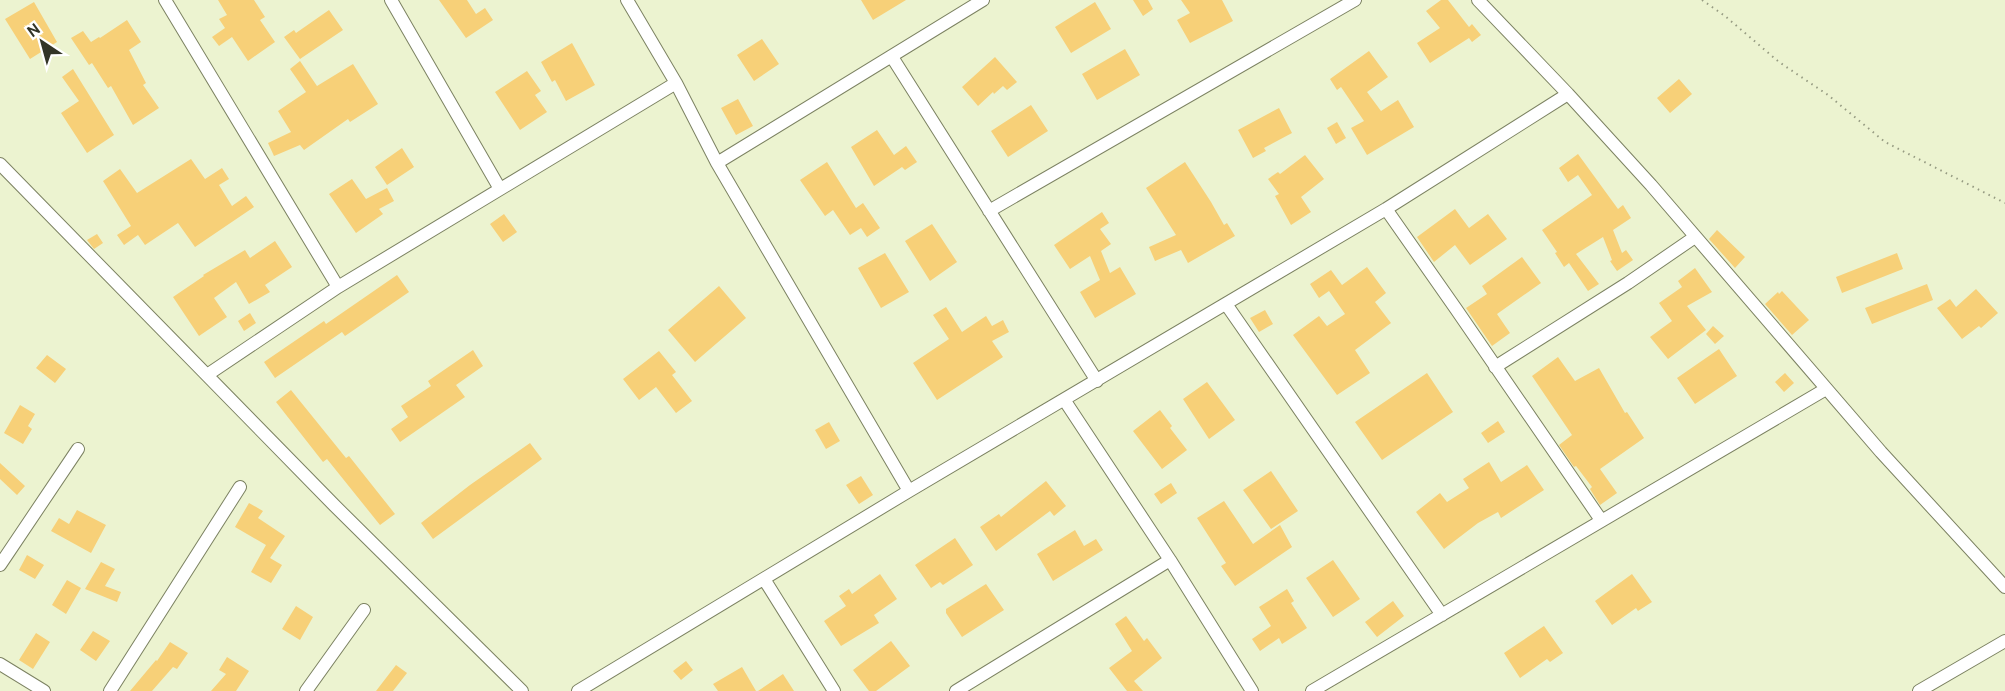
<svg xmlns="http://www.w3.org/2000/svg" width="2005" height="691" viewBox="0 0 2005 691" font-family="Cabin,sans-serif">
<rect width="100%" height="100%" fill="#ecf3d0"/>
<path fill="#f7d078" d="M218,0H254L265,17L260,20L275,42L248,61L232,37L219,46L212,37L225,28L219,19L227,15Z
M439,0H467L476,14L485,8L493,20L466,38Z
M861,0H906L873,20Z
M1133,0H1148L1153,9L1143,16Z
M1181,0H1222L1233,21L1190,43L1177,20L1190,13Z
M1441,0H1448L1469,27L1472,24L1481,35L1472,42L1469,38L1430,63L1417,43L1440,28L1426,11Z
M34,2L57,42L30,59L5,19Z
M1095,2L1111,29L1071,53L1055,27Z
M329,10L343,30L300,59L284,37L294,30L296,33Z
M127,20L141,42L129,50L146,83L143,85L159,108L133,125L111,86L108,88L92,63L89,65L71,38L83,31L91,42L99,37L100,38Z
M762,39L779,64L754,81L737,55Z
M572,43L595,85L566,101L555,80L552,82L541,62Z
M1125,49L1140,75L1097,100L1082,74Z
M1369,51L1388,77L1367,92L1381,111L1398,100L1414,127L1367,155L1351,128L1364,121L1341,87L1337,90L1330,79Z
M995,57L1017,82L1007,90L1003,86L994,94L993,92L978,106L962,87Z
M300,61L317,86L353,64L378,104L350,122L348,119L304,150L300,145L274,156L268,143L291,132L278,111L306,92L290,69Z
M73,69L114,135L87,153L61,113L79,101L62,77Z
M527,71L541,91L535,95L547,112L520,130L495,92Z
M1679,79L1692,94L1670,113L1657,98Z
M738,99L753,126L736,135L721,108Z
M1031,105L1048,131L1008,157L991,131Z
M1279,108L1292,133L1264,148L1266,151L1253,158L1238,130Z
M1337,122L1346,138L1336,144L1327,128Z
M877,130L894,155L906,146L917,162L905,170L902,167L874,186L851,147Z
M402,148L414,167L387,185L375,167Z
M1578,154L1618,209L1623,205L1631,218L1613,230L1622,253L1626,250L1633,260L1617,271L1610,261L1612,260L1603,237L1576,254L1599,284L1588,291L1569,263L1564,267L1555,253L1557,252L1542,230L1592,195L1578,175L1568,182L1559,168Z
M1305,155L1324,179L1301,197L1311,212L1291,225L1275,196L1279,194L1268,179L1278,172L1280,174Z
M191,159L205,179L222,168L229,179L219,185L232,206L246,196L254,207L195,247L178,223L145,245L138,235L124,245L117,235L131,226L103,181L120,169L137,193Z
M827,162L856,208L863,203L880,228L867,237L861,228L850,235L833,210L825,216L800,180Z
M1185,162L1211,202L1224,225L1227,223L1235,236L1188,263L1181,250L1155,261L1149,247L1176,235L1146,188Z
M352,179L366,199L387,188L394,201L379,209L383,214L356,233L329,194Z
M1455,209L1469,228L1488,214L1507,239L1470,265L1455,245L1434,262L1417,237Z
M1102,212L1109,223L1100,229L1111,244L1101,251L1110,273L1120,267L1136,294L1095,318L1080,292L1100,280L1090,256L1070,269L1054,245Z
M504,214L517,232L503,242L490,224Z
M932,224L957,262L930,281L905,241Z
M1717,230L1745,257L1735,268L1709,239Z
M97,234L103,243L94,249L87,240Z
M275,241L292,267L265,285L270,292L249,304L236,282L214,298L227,317L199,336L173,297L204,276L203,275L245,250L250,258Z
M885,253L909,292L881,308L858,268Z
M1897,253L1903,269L1842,293L1836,277Z
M1522,257L1541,283L1497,314L1510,333L1492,346L1466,308L1487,294L1482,286Z
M1367,267L1386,293L1375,302L1391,323L1355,350L1370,373L1337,395L1293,335L1319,316L1327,326L1345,314L1329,291L1319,298L1310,284L1331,270L1342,285Z
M1695,268L1712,292L1687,306L1706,330L1668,359L1650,337L1672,321L1659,303L1682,287L1678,281Z
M397,275L409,292L345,336L342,332L275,378L264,362L324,321L326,324Z
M1927,284L1933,300L1872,324L1865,308Z
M719,286L746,318L695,362L668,330Z
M1976,289L1998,313L1981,328L1979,326L1962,339L1937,308L1950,299L1956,307Z
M1782,291L1809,320L1792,335L1765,304L1778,292L1779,294Z
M946,307L962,332L986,316L992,326L1003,320L1009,332L992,341L1003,357L937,400L913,363L949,339L933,315Z
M1265,310L1273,324L1259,332L1250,318Z
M250,313L256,323L244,331L238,321Z
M1713,326L1724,336L1715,344L1706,334Z
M1719,349L1737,376L1695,404L1677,378Z
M473,350L483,366L456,385L465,397L400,442L391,429L408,417L401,406L431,386L428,381Z
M659,351L676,372L672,375L692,401L676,413L656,387L639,400L623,379Z
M47,355L66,369L55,383L36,368Z
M1558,357L1575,381L1599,368L1625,413L1627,412L1644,438L1600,469L1617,493L1600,505L1590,489L1592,487L1576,466L1574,467L1559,445L1572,435L1532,376Z
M1427,373L1453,412L1382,460L1355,422Z
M1785,373L1794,383L1784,392L1775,382Z
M1207,382L1235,420L1209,439L1183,399Z
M291,390L346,458L349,456L395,514L380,525L327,459L323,462L276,402Z
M20,405L35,414L28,426L32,429L23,444L4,433Z
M1160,410L1172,426L1170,428L1187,450L1162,469L1133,431Z
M1498,421L1505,432L1488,443L1481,433Z
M829,422L840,441L826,449L815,430Z
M530,443L542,459L433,539L421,523L470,485Z
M1489,462L1501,482L1527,465L1544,490L1501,518L1498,512L1478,523L1444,549L1416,512L1440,493L1447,502L1469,488L1463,479Z
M0,463L25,486L17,495L0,479Z
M1271,471L1298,511L1271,529L1243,490Z
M861,476L873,495L859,504L846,485Z
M1046,481L1066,506L1054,516L1050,511L996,551L980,527L999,514L1001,517Z
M1171,483L1177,493L1161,504L1154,494Z
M1224,501L1253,544L1280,525L1292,547L1235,586L1221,566L1226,563L1197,518Z
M249,503L263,511L258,518L285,536L270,558L282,565L271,583L251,572L266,545L235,527Z
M77,510L106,525L91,553L51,531L59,518L69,524Z
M1075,530L1084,546L1096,539L1103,550L1053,581L1037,554Z
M955,538L973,565L943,585L940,582L931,588L915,565Z
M27,555L44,565L35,579L19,570Z
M1333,560L1360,599L1333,617L1306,578Z
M101,562L115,569L105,586L121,592L117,602L85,589Z
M880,574L897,599L874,615L879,623L841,646L824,621L846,606L839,596L849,589L852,594Z
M1632,574L1652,602L1638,611L1636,608L1612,625L1595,601Z
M67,580L81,588L66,614L52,605Z
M986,584L1004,610L962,637L946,613V609Z
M1287,589L1294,601L1291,603L1307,628L1282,644L1279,638L1260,651L1252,639L1271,626L1259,607Z
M1393,601L1404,616L1377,637L1365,622Z
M296,606L313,617L300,640L282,629Z
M1126,616L1144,641L1147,638L1162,658L1134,681L1143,691H1127L1109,668L1132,651L1115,624Z
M1544,626L1563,653L1550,662L1547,659L1520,678L1504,653Z
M93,631L110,641L96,661L80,650Z
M36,633L50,642L33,669L19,660Z
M891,641L910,666L876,691H869L853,670Z
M170,642L188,653L177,669L173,667L152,691H130L156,660L157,661Z
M227,657L249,671L236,691H211L226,674L219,670Z
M686,661L693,670L681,680L673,671Z
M396,665L407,673L393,691H376Z
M742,667L756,691H718L713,684Z
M783,674L794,691H758Z"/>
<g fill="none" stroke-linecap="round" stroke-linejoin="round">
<g stroke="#7c8262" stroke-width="14">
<path id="street" d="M165,0L338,287
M391,0L500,189
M627,0L676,83L717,163L909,491
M1478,0L1568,94L1651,185L1881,452L2005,587
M892,57L1097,381
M717,163L983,0
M0,164L334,505L522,691
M1386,209L1456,309L1601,520
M989,211L1355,0
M1226,304L1442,615
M1495,367L1628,283L1695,237
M207,375L338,287L676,83
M1065,401L1170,560L1252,691
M0,565L78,449
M764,579L834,691
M0,664L44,691
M110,691L240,487
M306,691L364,610
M578,691L909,491L1386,209L1568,94
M956,691L1170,560
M1312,691L1826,389
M1919,691L2005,641"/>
</g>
<path stroke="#969b82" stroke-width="2" stroke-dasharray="1.5 4.5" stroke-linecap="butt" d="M1702,0L1725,16L1779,62L1828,95L1885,142L2005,203"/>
<use href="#street" stroke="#fff" stroke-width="12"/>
</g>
<g transform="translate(42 42) rotate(324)" stroke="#ffffff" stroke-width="4.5" paint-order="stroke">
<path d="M0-4.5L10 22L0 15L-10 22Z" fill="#323427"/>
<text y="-9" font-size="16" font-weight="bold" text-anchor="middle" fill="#323427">N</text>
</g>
</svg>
